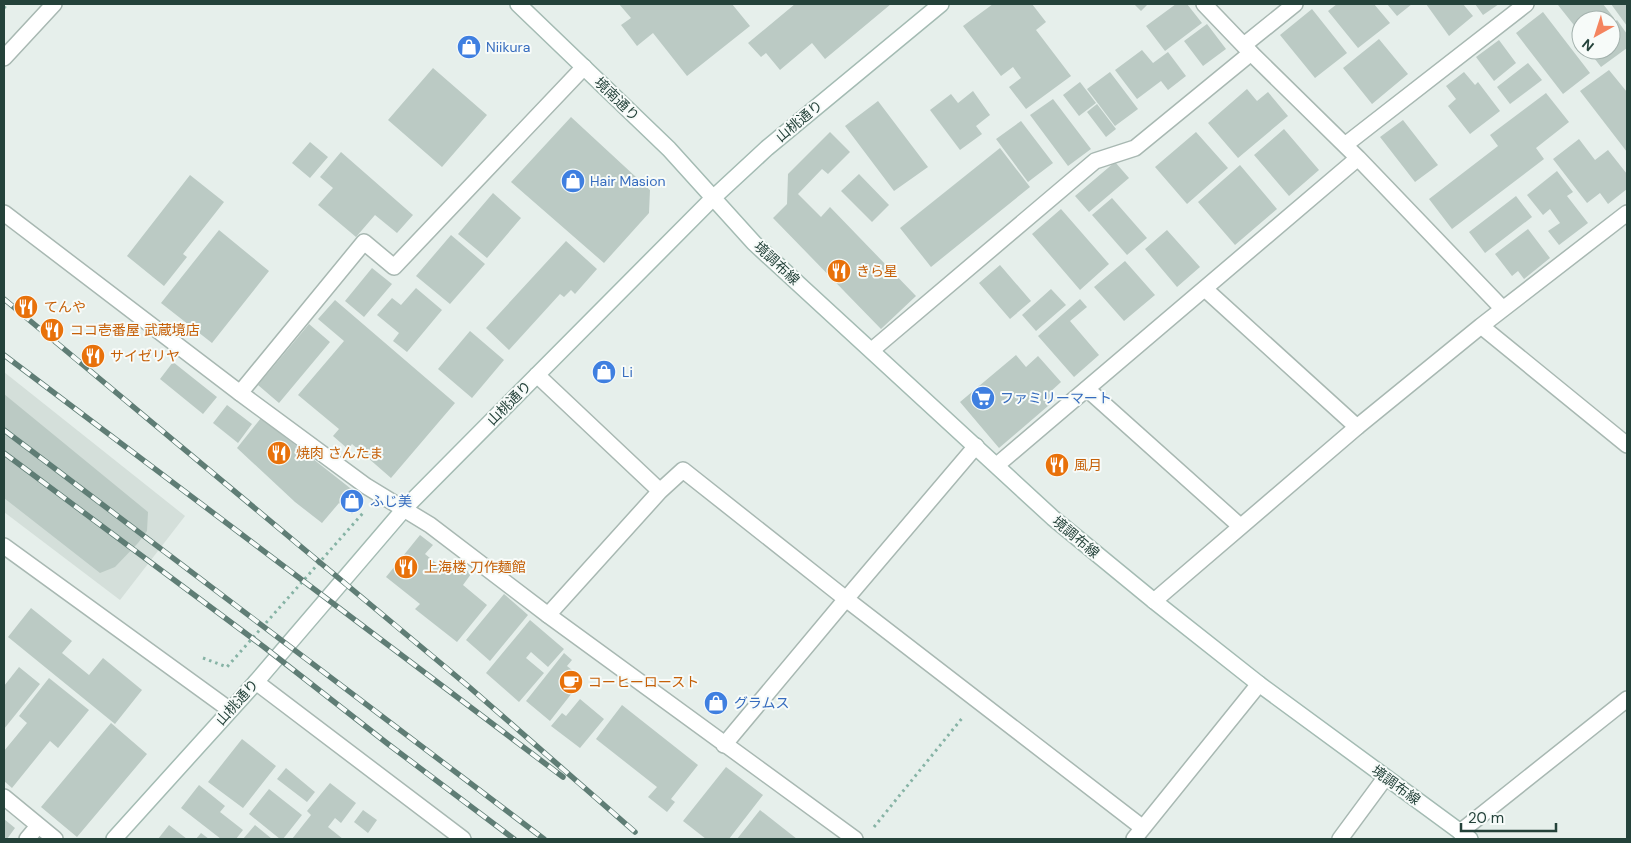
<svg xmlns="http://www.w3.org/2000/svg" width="1631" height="843" viewBox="0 0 1631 843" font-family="'DM Sans','Noto Sans JP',sans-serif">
<rect width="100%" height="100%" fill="#e6efeb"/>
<path fill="#d4dfda" d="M4,372L185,516L120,600L4,512Z"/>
<path fill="#bbcac4" d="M619,4H732L750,26L687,76L653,33L637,46L621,25L631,18Z
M795,4H891L825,59L812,43L780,70L766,53L761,57L748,43Z
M993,4H1032L1046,22L1036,30L1071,76L1026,109L1009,87L1021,78L1013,67L1001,76L963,26Z
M1134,4H1148L1141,11Z
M1176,4H1187L1202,23L1165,51L1146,26Z
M1337,4H1374L1390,23L1358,48L1328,11Z
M1387,4H1412L1397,16Z
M1426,4H1463L1473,16L1449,36Z
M1475,4H1499L1483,15Z
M1559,4H1603L1614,18L1612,20H1581V34L1558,5Z
M1611,4H1627V26Z
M1312,9L1347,53L1315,78L1280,35Z
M1543,12L1590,73L1563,94L1516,33Z
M1617,20L1627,34V48L1601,67L1588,50H1611V25Z
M1207,24L1226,49L1203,66L1184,41Z
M1379,39L1408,74L1372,104L1343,68Z
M1499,40L1516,63L1494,81L1476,57Z
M1142,50L1153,63L1168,52L1186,76L1168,90L1161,81L1137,99L1115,70Z
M1528,63L1542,80L1510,104L1497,87Z
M433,68L487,115L442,167L388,120Z
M1609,70L1627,92V152L1580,91Z
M1110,72L1138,109L1115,126L1087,89Z
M1464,72L1475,85L1478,82L1500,111L1470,134L1448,106L1456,99L1446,86Z
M1080,82L1096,103L1079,116L1063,95Z
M1247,89L1257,101L1268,92L1288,116L1238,158L1208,123Z
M973,91L990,115L976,126L982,134L960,150L930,110L951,94L958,103Z
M1546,93L1569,122L1536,148L1544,159L1452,229L1429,199L1498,146L1490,135Z
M1053,99L1091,149L1068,166L1030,115Z
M878,101L928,167L894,191L845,126Z
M1097,104L1116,129L1106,137L1087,112Z
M571,117L650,190L649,213L604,263L511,182Z
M1403,120L1438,165L1415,182L1380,137Z
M1021,121L1053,163L1028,182L996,139Z
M1284,129L1319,170L1289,196L1254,155Z
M830,132L850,152L828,174L822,169L798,194L821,217L830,207L916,296L881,329L773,218L787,204L788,174Z
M1196,132L1228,168L1187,204L1155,167Z
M1579,139L1595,160L1608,150L1627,174V189L1608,204L1600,193L1587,203L1553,159Z
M310,142L328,157L310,178L292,163Z
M1000,148L1030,187L931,267L900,228Z
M341,152L413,215L397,233L375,215L356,237L318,205L333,188L320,177Z
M1115,162L1129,178L1089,212L1075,196Z
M1240,165L1277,209L1235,245L1198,202Z
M1557,171L1573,192L1567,196L1588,223L1559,245L1548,231L1560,223L1550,209L1543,215L1527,195Z
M859,174L889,205L872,222L841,191Z
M190,175L224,202L183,254L187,257L164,286L127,256Z
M493,193L521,218L487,258L458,234Z
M1516,196L1532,217L1485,253L1469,232Z
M1112,198L1147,238L1127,255L1092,215Z
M1061,209L1109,264L1080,290L1032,234Z
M1528,229L1550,258L1524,279L1518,271L1512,276L1495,254Z
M219,230L269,271L212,343L161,303Z
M1167,230L1200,267L1177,287L1145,249Z
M451,235L485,264L450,304L416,276Z
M566,241L597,269L575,294L571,290L564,297L560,294L509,350L486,328Z
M1125,261L1155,295L1124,321L1094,287Z
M1000,265L1031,301L1010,319L979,283Z
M372,268L392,284L364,317L345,301Z
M416,288L442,310L407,352L393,341L399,333L377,315L392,298L401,305Z
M1051,289L1066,305L1036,331L1022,315Z
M1080,299L1087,307L1070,321L1099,355L1074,377L1038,336Z
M335,300L455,403L391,478L352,444L348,449L333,436L339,429L298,395L344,341L318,319Z
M309,324L330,342L279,403L258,385Z
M470,331L504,360L472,398L438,369Z
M1016,355L1026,367L1038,356L1061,382L1049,393L1055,400L999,448L960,402Z
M173,362L217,397L203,414L160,379Z
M4,394L148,512L147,531L138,543L115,567L100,573L4,498Z
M227,405L252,424L238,443L213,423Z
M261,418L364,499L352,514L339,503L322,523L295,502L237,448Z
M420,535L433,545L425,554L446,571L455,561L471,574L463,585L487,605L457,642L415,609L420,604L386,577Z
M504,594L528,615L490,661L466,640Z
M31,608L72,641L62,653L89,675L103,658L142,690L115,724L8,637Z
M530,620L564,649L548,667L531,652L526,658L544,673L519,702L486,673Z
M564,653L572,660L567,666L583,679L550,721L526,701Z
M19,667L40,684L4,729V686Z
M49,678L89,710L58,748L50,741L12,788L4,781V751L27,723L19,716Z
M580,699L604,719L580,748L551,726L562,713L566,716Z
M622,705L698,765L671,799L675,802L667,812L648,797L657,787L596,739Z
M111,723L147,754L77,837L41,807Z
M242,739L276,766L243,808L208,782Z
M726,767L763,795L729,839H706L683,821Z
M286,768L315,792L307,802L277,779Z
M330,783L356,803L341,823L335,818L328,827L343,839H292L311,815L307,811Z
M199,785L225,806L220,812L243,830L236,839H221L181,808Z
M269,789L302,815L283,839H280L249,814Z
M363,810L377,820L368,833L354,822Z
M760,810L797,839H737Z
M4,819L15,828L7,839H4Z
M169,825L187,839H158Z
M255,825L272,839H243Z
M201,833L209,839H196Z"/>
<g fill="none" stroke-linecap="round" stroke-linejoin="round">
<g stroke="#a8b8b2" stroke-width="18">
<path id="lane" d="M1205,289L1357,427
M872,350L1095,161L1135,148L1251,53
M537,375L660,491
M1087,389L1240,526
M240,393L364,242L394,267L584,67
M548,615L660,491L683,470L846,599L976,446
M724,745L846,599L1143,828
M27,839L38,826
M1134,839L1259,684
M1340,839L1385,778"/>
</g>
<g stroke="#a8b8b2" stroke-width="18">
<path id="street" d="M1204,4L1251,53L1358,158L1503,309
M1244,45L1295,4
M4,58L54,4
M1345,145L1526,4
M4,213L240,393L366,486L430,525L548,615L855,839
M1481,326L1627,445
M997,465L1358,158
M4,546L230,710
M1154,601L1357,427L1481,326L1627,213
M256,682L463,839
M4,797L55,839
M1460,832L1627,699"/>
</g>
<g stroke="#a4bbb3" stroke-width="18">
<path id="secondary" d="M518,4L669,149L754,243L1053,518L1154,601L1259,684L1470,839
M114,839L256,682L405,508L537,375L713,198L767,148L941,4"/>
</g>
<path stroke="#86b3a5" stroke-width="3" stroke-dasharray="2.5 4" stroke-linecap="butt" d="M4,8L7,4
M203,658L227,667L363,513
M874,827L963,717"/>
<use href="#lane" stroke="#fff" stroke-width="15"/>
<use href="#street" stroke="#fff" stroke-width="15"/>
<use href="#secondary" stroke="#fff" stroke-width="15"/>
<g stroke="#5f7d75" stroke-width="5.5">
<path id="rail" d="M4,299L468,686L635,832
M4,355L563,777
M4,430L544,839
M4,453L264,647L388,744L514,839"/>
</g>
<use href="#rail" stroke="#f7fbf9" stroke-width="4" stroke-dasharray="11" stroke-linecap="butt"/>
</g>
<defs>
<g id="shop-disc" transform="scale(1.25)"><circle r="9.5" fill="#3f7fe0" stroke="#f7fbf9"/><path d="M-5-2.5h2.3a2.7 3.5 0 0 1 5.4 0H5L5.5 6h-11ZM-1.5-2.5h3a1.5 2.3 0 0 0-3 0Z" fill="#fff"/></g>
<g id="restaurant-disc" transform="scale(1.25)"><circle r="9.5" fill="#e8710a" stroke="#f7fbf9"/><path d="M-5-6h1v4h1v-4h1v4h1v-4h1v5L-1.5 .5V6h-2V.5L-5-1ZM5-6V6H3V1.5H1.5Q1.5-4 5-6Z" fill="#fff"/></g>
<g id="supermarket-disc" transform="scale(1.25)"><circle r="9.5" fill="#3f7fe0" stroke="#f7fbf9"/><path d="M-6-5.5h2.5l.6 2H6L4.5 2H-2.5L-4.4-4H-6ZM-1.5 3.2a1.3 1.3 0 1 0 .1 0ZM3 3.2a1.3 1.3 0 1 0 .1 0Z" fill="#fff"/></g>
<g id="cafe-disc" transform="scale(1.25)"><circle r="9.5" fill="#e8710a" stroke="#f7fbf9"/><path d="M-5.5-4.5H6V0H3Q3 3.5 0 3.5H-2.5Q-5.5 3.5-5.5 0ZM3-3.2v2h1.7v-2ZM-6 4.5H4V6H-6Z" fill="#fff"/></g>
</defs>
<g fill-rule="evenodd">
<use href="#shop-disc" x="469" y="47"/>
<use href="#shop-disc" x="573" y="181"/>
<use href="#restaurant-disc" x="839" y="271"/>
<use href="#restaurant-disc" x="26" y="307"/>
<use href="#restaurant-disc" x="52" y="330"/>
<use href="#restaurant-disc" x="93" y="356"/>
<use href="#shop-disc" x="604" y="372"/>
<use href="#supermarket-disc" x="983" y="398"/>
<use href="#restaurant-disc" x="279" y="453"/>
<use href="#restaurant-disc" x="1057" y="465"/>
<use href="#shop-disc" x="352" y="501"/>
<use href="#restaurant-disc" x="406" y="567"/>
<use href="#cafe-disc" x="571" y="682"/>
<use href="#shop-disc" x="716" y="703"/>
</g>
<g text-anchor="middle" stroke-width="4" stroke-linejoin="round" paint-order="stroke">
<g font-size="14" fill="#366cbe" stroke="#f7fbf9" text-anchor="start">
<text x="486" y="52">Niikura</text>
<text x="590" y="186">Hair Masion</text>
<text x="622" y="377">Li</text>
<text x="1000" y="403">ファミリーマート</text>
<text x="370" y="506">ふじ美</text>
<text x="734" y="708">グラムス</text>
</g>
<g font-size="14" fill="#24423a" stroke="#f7fbf9">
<text transform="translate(617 99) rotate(44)" y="5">境南通り</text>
<text transform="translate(799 121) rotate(-40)" y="5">山桃通り</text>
<text transform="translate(777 263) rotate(43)" y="5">境調布線</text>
<text transform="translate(509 403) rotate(-45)" y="5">山桃通り</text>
<text transform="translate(1076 537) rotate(40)" y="5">境調布線</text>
<text transform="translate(237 702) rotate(-48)" y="5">山桃通り</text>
<text transform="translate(1396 785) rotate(36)" y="5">境調布線</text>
</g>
<g font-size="14" fill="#c56008" stroke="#f7fbf9" text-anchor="start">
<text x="856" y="276">きら星</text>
<text x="44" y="312">てんや</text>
<text x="70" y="335">ココ壱番屋 武蔵境店</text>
<text x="110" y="361">サイゼリヤ</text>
<text x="296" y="458">焼肉 さんたま</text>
<text x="1074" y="470">風月</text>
<text x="424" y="572">上海楼 刀作麺館</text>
<text x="588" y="687">コーヒーロースト</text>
</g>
</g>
<rect width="1631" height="843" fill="none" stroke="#24423a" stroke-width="10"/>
<g transform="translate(1596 35) rotate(219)"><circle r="24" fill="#f7fbf9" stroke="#a3b1ad"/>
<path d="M0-4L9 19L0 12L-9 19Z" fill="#f4845f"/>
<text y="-8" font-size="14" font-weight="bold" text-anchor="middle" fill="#24423a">N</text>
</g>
<path d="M1461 823v8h95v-8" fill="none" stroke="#24423a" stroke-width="2.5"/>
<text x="1468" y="823" font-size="15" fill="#24423a" stroke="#f7fbf9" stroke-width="4" paint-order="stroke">20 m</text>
</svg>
